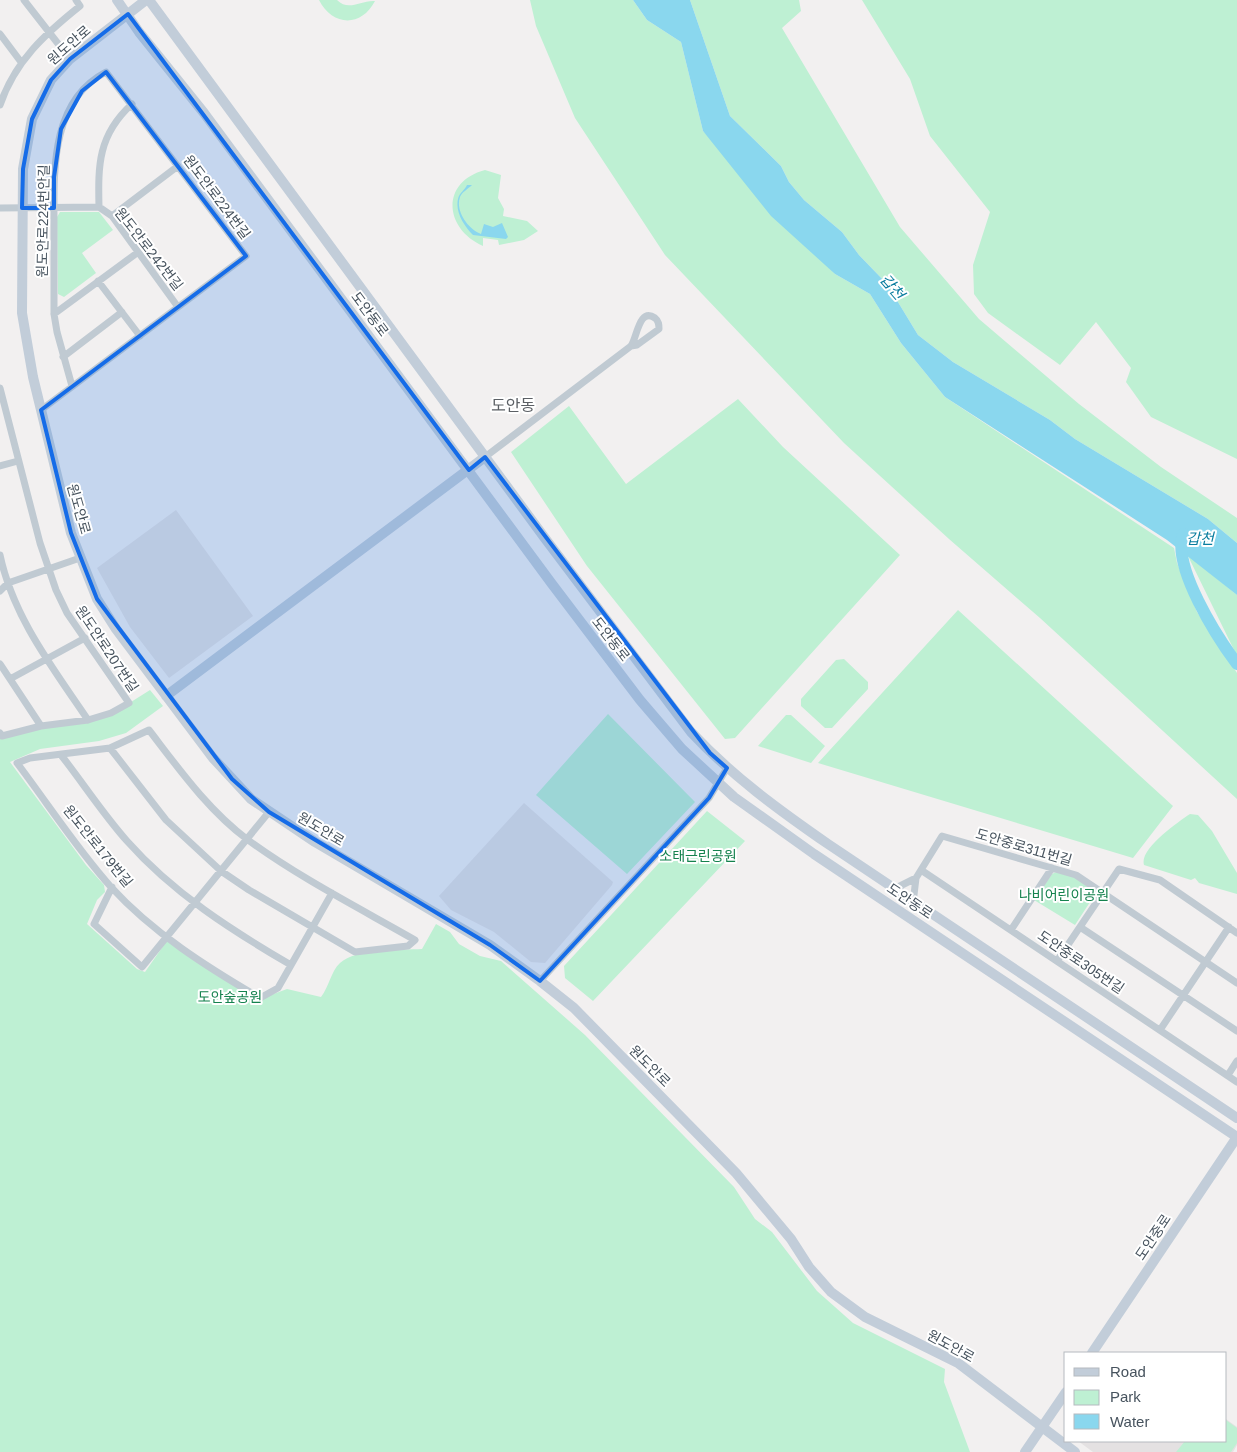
<svg xmlns="http://www.w3.org/2000/svg" width="1237" height="1452" viewBox="0 0 1237 1452" font-family="Helvetica,'Noto Sans KR',sans-serif">
<rect width="100%" height="100%" fill="#f2f0f0"/>
<path fill="#e4e1e2" d="M176,510L253,616L169,678L130,627L97,568Z
M524,803L613,882L612,885L545,963L531,962L494,932L451,910L439,896Z
M1226,1419L1237,1427V1445L1233,1452H1093L1078,1441H1226Z"/>
<path fill="#bef0d3" d="M319,0H337C349,12 360,0 375,1C361,28 332,26 319,0Z
M530,0H633L647,20L681,42L703,131L835,274L870,294L901,343L945,397L1174,548L1177,563L1197,612L1237,673V799L1040,618L949,539L844,443L665,255L575,118L536,26Z
M690,0H799L801,11L782,28L900,227L979,319L1079,404L1161,467L1237,518V543L1208,519L1075,439L1050,420L953,362L918,335L887,284L859,255L842,232L804,200L789,182L781,166L730,116Z
M862,0H1237V459L1151,417L1126,382L1131,368L1096,322L1060,365L988,313L974,294L973,265L990,212L930,136L910,79Z
M485,170L501,175L498,198L504,209L503,216L527,221L538,231L524,240L499,245L498,240L483,238V246C444,229 440,182 485,170Z
M60,212H99L113,230L82,253L96,273L64,297L58,294L57,217Z
M738,399L783,447L900,555L735,738L725,739L587,566L511,452L569,406L626,484Z
M1187,554L1237,595V656Z
M958,610L1173,806L1133,858L818,763Z
M844,659L868,682V689L832,728H825L801,706V699L836,660Z
M150,690L163,706L126,733L99,741L40,749L10,762L86,865L104,885L105,892L97,900L87,924L137,969L145,972L166,942H171L260,999L287,989L321,997C329,987 331,971 340,963C356,948 401,950 422,949L436,924L450,932L459,944L480,956L501,961L585,1035L734,1187L755,1219L772,1232L817,1291L853,1323L945,1369L944,1382L970,1452H0V733L112,714Z
M608,714L695,802L627,874L536,795Z
M786,715H791L825,746L811,763L758,746Z
M707,811L745,841L593,1001L565,978L564,966Z
M1190,814L1198,815L1212,831L1237,873V894L1199,883L1195,878L1191,880L1144,865C1139,849 1178,822 1190,814Z
M1056,872L1074,877L1094,891V896L1075,925L1034,900L1052,874Z
M1226,1420L1237,1428V1443L1231,1452H1176L1185,1441H1226Z"/>
<path fill="#8ad7ee" d="M633,0H690L730,116L781,166L789,182L804,200L842,232L859,255L887,284L918,335L953,362L1050,420L1075,439L1208,519L1237,543V595L1167,540L945,397L901,343L870,294L835,274L771,216L703,131L681,42L647,20Z
M467,185H472C468,189 462,192 460,197C455,211 468,229 481,234L484,224L493,227L502,223L508,237L506,239L473,235C464,226 455,212 458,199C459,193 465,190 467,185Z"/>
<g fill="none" stroke-linecap="round" stroke-linejoin="round">
<path stroke="#8ad7ee" stroke-width="12" d="M1183,534C1172,567 1217,637 1237,664"/>
<path stroke="#c0cad2" stroke-width="7" d="M24,0L70,59
M0,34L21,62
M132,104C98,135 98,165 99,207L112,216L178,307
M0,105C15,61 45,34 80,6L76,0
M0,208L99,207
M112,216L178,166
M98,281L140,336
M54,314L137,253
M63,357L122,312
M0,388L40,543L56,590L67,613L129,703L111,713L88,720L41,726L2,736L0,733
M41,410L246,256L106,72C50,101 54,172 54,226C54,255 54,284 54,314L57,332L72,386
M485,457L631,346C637,338 639,307 655,318C659,321 659,325 659,329L637,345L631,346
M0,466L18,461
M0,555C13,617 53,668 88,720
M0,591L8,583L80,558
M0,664L41,726
M10,679L85,638
M110,748L166,820L221,871L249,890L355,952L408,946L415,940C359,908 300,878 248,840C208,810 179,769 149,730L110,748L30,758L17,763C48,804 77,849 111,887C153,933 207,967 260,998L278,988L332,893
M61,755C83,783 103,814 127,841C173,893 231,930 291,965
M921,870L1237,1082
M112,887L94,924L142,967L269,812
M894,889L916,878
M913,903L916,878L942,836L1076,875L1237,983
M1080,927L1237,1031
M1011,930L1052,868
M1057,961L1119,869L1160,880L1237,933
M540,981L709,798L727,768
M1160,1030L1229,927
M1228,1075L1237,1061"/>
<path stroke="#c2cdd9" stroke-width="10" d="M117,0L139,32L204,113L552,584L640,700L682,749L734,797L814,854L1237,1137L1092,1353
M146,0L70,59L51,80L32,119L23,169L22,313L33,377L71,533L97,599L116,629L213,758L251,799L315,842L490,945L540,981L574,1008L736,1173L791,1239L809,1267L831,1292L865,1317L958,1363L1075,1452
M149,0L544,537L691,732C732,776 779,810 828,844L1237,1118
M166,696L485,457
M1025,1452L1066,1392"/>
</g>
<path fill="#156ce8" fill-opacity="0.2" stroke="#156ce8" stroke-width="4" stroke-linejoin="round" d="M128,14L469,470L485,457L710,753L727,768L709,798L540,981L490,945L269,812L232,779L97,599L71,533L41,410L246,256L106,72L82,91L61,129L54,177V208H22L23,169L32,119L51,80L70,59Z"/>
<g text-anchor="middle" stroke-width="4" stroke-linejoin="round" paint-order="stroke">
<g font-size="14" fill="#47535e" stroke="#fff">
<text transform="translate(69 45) rotate(-41)" y="5">원도안로</text>
<text transform="translate(217 197) rotate(53)" y="5">원도안로224번길</text>
<text transform="translate(43 221) rotate(-89)" y="5">원도안로224번안길</text>
<text transform="translate(149 249) rotate(52)" y="5">원도안로242번길</text>
<text transform="translate(370 314) rotate(53)" y="5">도안동로</text>
<text transform="translate(79 509) rotate(74)" y="5">원도안로</text>
<text transform="translate(611 639) rotate(52)" y="5">도안동로</text>
<text transform="translate(107 649) rotate(56)" y="5">원도안로207번길</text>
<text transform="translate(321 829) rotate(31)" y="5">원도안로</text>
<text transform="translate(98 846) rotate(51)" y="5">원도안로179번길</text>
<text transform="translate(1024 847) rotate(16)" y="5">도안중로311번길</text>
<text transform="translate(910 901) rotate(34)" y="5">도안동로</text>
<text transform="translate(1081 962) rotate(34)" y="5">도안중로305번길</text>
<text transform="translate(650 1066) rotate(45)" y="5">원도안로</text>
<text transform="translate(1153 1237) rotate(-56)" y="5">도안중로</text>
<text transform="translate(951 1346) rotate(29)" y="5">원도안로</text>
</g>
<g font-size="14" fill="#15824e" stroke="#fff">
<text x="698" y="861">소태근린공원</text>
<text x="1064" y="900">나비어린이공원</text>
<text x="230" y="1002">도안숲공원</text>
</g>
<g font-size="15" font-style="italic" fill="#0a7d9f" stroke="#fff">
<text transform="translate(892 287) rotate(49)" y="5">갑천</text>
<text x="1200" y="544">갑천</text>
</g>
<g font-size="16" fill="#5c6065" stroke="#fff">
<text x="513" y="411">도안동</text>
</g>
</g>
<rect x="1064" y="1352" width="162" height="90" fill="#ffffff" stroke="#b5babf"/>
<rect x="1074" y="1368" width="25" height="8" fill="#c2cdd9" stroke="#b5babf"/>
<text x="1110" y="1377" font-size="15" fill="#47535e">Road</text>
<rect x="1074" y="1390" width="25" height="15" fill="#bef0d3" stroke="#b5babf"/>
<text x="1110" y="1402" font-size="15" fill="#47535e">Park</text>
<rect x="1074" y="1414" width="25" height="15" fill="#8ad7ee" stroke="#b5babf"/>
<text x="1110" y="1427" font-size="15" fill="#47535e">Water</text>
</svg>
